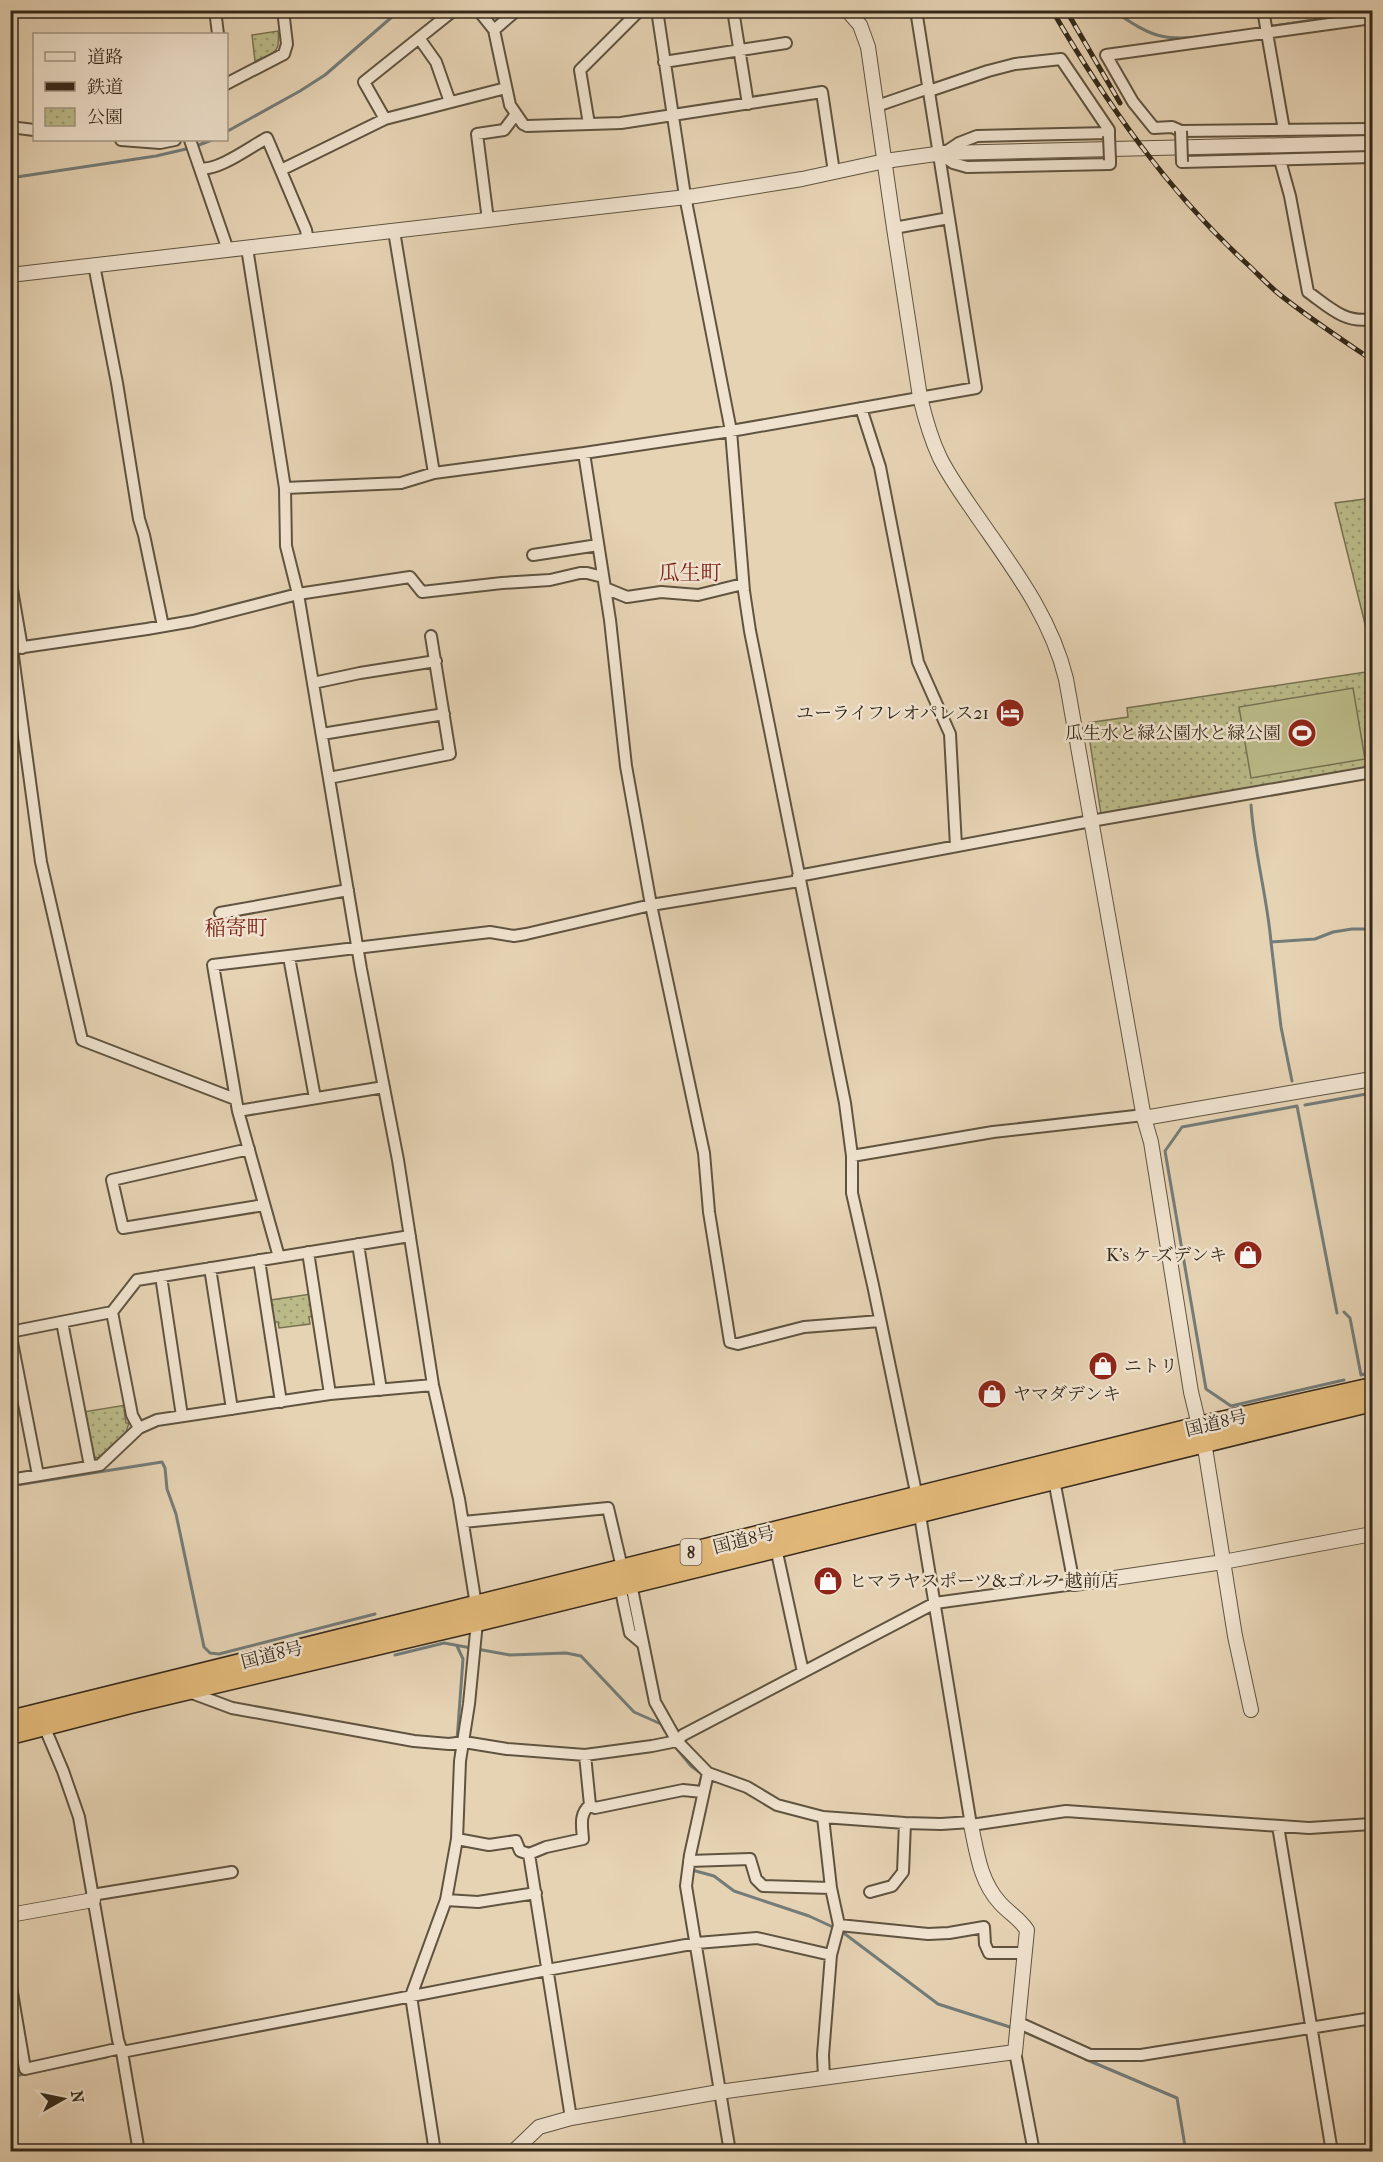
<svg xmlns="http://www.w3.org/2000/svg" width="1383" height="2162" viewBox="0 0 1383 2162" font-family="'IM FELL French Canon','Noto Serif JP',serif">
<defs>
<pattern id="park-dots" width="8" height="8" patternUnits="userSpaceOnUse" patternTransform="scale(1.5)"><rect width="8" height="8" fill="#bbbb89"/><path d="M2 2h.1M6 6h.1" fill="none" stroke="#99986f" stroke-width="1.8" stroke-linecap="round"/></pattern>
</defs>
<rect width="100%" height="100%" fill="#e6d3b4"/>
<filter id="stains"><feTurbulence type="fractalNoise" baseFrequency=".00333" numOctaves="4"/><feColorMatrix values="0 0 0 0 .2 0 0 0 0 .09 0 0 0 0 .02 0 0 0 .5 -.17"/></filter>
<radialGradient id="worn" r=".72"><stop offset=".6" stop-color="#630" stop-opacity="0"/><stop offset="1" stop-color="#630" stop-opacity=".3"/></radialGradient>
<path fill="url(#park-dots)" stroke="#787252" stroke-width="1.5" d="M278,31C281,54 273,53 255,61L252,35Z
M1372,498V652L1335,503Z
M1372,671V770L1101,814L1087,723L1128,717L1127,708Z
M311,1294L314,1316L309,1317L310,1324L279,1328L278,1322H274L271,1300Z
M126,1405L127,1410H124L126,1423H129L126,1432L98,1458L92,1456L83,1412Z"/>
<path fill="#bbbb89" stroke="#787252" stroke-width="1.5" d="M1353,688L1365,759L1251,778L1239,707Z"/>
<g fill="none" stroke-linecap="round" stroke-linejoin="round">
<path stroke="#737c79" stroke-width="3" d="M1112,10C1151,36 1161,42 1208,36
M1274,26L1372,11
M226,132L300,91L325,75L400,10
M196,146L212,140
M10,178L156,156L186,149
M1251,805C1254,851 1267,896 1271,942L1315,939L1333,932L1352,929H1372
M1271,942L1281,1027L1292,1081
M1305,1105L1372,1093
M1344,1312L1350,1318L1361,1375L1372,1372
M1337,1313L1297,1106L1182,1127L1165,1151L1206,1389L1231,1406L1344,1380
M10,1486L162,1462L165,1468L167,1489L176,1514L204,1647L210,1653L219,1654L375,1614
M395,1655L444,1643L510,1655L566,1653L581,1656L634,1712L661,1724L665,1731
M457,1740L463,1659L457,1646
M673,1744L691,1766L702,1774L699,1788
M455,1767L456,1747
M694,1812L698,1795
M692,1870L714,1876L734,1891L809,1916L835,1928
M440,1904L443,1890
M841,1931L938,2004L1013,2028
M1022,2031L1079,2056
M1085,2059L1177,2098L1186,2152
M10,2077L107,2057"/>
<g stroke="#605440" stroke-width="14">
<path id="minor" d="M215,10L218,34
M478,10L494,30L510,105L523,124L527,126L621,123L822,92L834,172
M657,10L685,196L731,431L744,591L750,631L845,1103L852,1156V1193L873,1285L917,1497L971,1825L1066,1811L1309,1828L1372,1824
M733,10L748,104
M1263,10L1284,130
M1372,18L1106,55L1133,102L1154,128L1172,127L1181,131L1372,129
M494,30L517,10
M419,38L436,62L450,102
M664,62L786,43
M226,84L284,54L287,44L283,10
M929,91L988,71L1015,64L1061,59L1109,130V136
M877,106L929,88
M385,119L364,82L454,10
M589,124L580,70L638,12
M10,127L34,130
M121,140L160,143L175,140
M190,140L228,250
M939,153L953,163L967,167L1110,164V160
M944,153L959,143L977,136L1109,133
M1280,160L1290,196L1308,292C1329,307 1345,324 1372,319
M1182,162L1372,157
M200,168C217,172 250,147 267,138L306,230L308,241
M281,170L385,119L506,88
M488,220L477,134L504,130L516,114
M894,228L949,218
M394,231L434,473
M247,248L285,488L286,546L298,594L361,969L398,1160L433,1385L459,1499L476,1605L477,1622L469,1704L460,1761L457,1839L446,1900L411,1996L435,2152
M94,265L117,383L139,519L144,535L163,626
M861,408L880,467L918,662L950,734L956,846
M584,453L610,620L626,766L651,905L704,1153L709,1212L730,1342L738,1344L804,1327L880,1321
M285,488L401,483L434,473L584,453L731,431L976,388L916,10
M533,555L598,545
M10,578L22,648
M605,588L627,597L661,592L698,595L743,584
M10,649L147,629L193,621L298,594L410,577L422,592L502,583L550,580L580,573H587L603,577
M12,649L41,862L82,1040L235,1099
M313,683L360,673L436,661
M322,734L444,714
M329,778L450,754L431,636
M798,876L1091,821L1372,772
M220,913L348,890
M289,957L315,1098
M238,1111L384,1087
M249,1149L112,1180L123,1228L264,1205
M852,1156L993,1132L1144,1115
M358,1244L381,1390
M308,1252L330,1394
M279,1257L238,1111L213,965L490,932L514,936L526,934L651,905L799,881
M259,1260L281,1402
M210,1268L232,1409
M161,1276L182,1416
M62,1322L90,1466
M10,1332L38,1475
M10,1332L112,1312
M139,1428L132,1415L112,1312L137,1280L410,1236
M10,1480L100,1465L139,1428L157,1420L330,1394L433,1385
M463,1522L608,1508L620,1559
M776,1548L803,1672
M631,1584L655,1702L677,1741L708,1773L747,1787L777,1805L823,1817L905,1823L941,1824L971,1822
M620,1586L630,1633L643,1644
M189,1692L232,1708L414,1741L449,1744L464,1742L507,1749L585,1755L652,1746L677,1741L683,1735L935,1603L1074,1584L1054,1480
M44,1726L63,1771L79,1817L118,2040L122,2052L139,2152
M585,1755L590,1805
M708,1773L690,1855L686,1886L730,2152
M590,1805L595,1808L683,1790L702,1792
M823,1817L831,1888L839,1925L831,1955L823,2055L824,2078
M1278,1826L1332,2152
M457,1839L489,1845L516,1841L520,1851L529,1854L546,1847L583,1839C582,1826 579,1814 590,1805
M529,1854L571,2118
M689,1861L750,1859L756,1879L763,1886L831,1888
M870,1892L892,1886L903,1872L905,1823
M92,1895L232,1872
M446,1900L478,1902L536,1893
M839,1925L928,1934L949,1933L984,1927L985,1944L989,1953H1023
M10,1981L25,2069L121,2048
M1017,2022L1090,2055H1141L1372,2018
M122,2052L547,1970L697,1943L757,1938L831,1955
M1015,2052L1034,2152"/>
</g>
<g stroke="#605440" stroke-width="16">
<path id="tertiary" d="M847,10L860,25L868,47L894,228L920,397C925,418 931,439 940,458C950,478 964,497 977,516C1013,568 1051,617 1066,679L1144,1118L1151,1142L1191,1392L1206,1454L1235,1636L1251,1710
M10,275L695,196L802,179L885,161L943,153L1372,143
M1144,1118L1372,1079
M1074,1584L1223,1562L1372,1534
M10,1915L93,1900
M513,2152L539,2127L571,2118L719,2092L1015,2052L1027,1930C1020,1919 1009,1913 1000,1903C980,1881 977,1853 971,1825"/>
</g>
<g stroke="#34291a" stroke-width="21">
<path id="trunk" d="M10,1720L1199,1426L1372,1387
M10,1735L130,1704L477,1622L1372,1402"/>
</g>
<use href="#minor" stroke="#efe2ce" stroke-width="10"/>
<use href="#tertiary" stroke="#efe2ce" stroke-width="14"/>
<use href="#trunk" stroke="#e3ba7a" stroke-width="18"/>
<g stroke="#34291a" stroke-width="5">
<path id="rail" d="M1052,10C1106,103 1167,190 1246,263C1257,273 1268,285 1279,294C1309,318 1341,339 1372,360
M1066,10L1120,103"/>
</g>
<use href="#rail" stroke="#efe2ce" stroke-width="3" stroke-dasharray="9" stroke-linecap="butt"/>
<g stroke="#605440" stroke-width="14" stroke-linecap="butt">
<path id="minor-bridge" d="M1181,131L1182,162
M1109,136L1110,160"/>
</g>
<use href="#minor-bridge" stroke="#efe2ce" stroke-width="10"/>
</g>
<defs>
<g id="hotel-disc" transform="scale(1.5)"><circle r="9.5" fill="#8f2418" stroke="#efe2ce"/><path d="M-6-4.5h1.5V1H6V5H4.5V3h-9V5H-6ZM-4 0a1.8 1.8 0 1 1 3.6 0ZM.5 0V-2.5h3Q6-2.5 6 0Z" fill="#fff"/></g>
<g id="stadium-disc" transform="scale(1.5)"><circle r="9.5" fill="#8f2418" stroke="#efe2ce"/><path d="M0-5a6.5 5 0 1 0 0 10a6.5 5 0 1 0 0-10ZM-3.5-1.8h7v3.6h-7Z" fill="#fff"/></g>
<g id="shop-disc" transform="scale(1.5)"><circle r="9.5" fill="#8f2418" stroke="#efe2ce"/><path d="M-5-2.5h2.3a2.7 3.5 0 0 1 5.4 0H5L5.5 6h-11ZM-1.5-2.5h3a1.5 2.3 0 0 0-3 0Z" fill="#fff"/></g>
</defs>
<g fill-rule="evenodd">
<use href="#hotel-disc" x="1010" y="713"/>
<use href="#stadium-disc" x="1302" y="733"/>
<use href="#shop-disc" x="1248" y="1255"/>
<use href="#shop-disc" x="1103" y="1366"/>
<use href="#shop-disc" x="992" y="1394"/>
<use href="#shop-disc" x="828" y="1581"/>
</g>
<g text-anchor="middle" stroke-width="5" stroke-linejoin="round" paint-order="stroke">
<rect fill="#efe2ce" stroke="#6c6050" stroke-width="1.5" x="680.5" y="1539" width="21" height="26" rx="4.5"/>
<g font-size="16" font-weight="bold" fill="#34291a">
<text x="691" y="1558">8</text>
</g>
<g font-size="18" fill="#34291a" stroke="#efe2ce" text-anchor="end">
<text x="989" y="719">ユーライフレオパレス21</text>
<text x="1281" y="739">瓜生水と緑公園水と緑公園</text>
<text x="1227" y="1261">K's ケ-ズデンキ</text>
<text x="1124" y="1372" text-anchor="start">ニトリ</text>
<text x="1013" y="1400" text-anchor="start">ヤマダデンキ</text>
<text x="849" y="1587" text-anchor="start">ヒマラヤスポーツ&amp;ゴルフ 越前店</text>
</g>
<g font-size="18" fill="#34291a" stroke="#efe2ce">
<text transform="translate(1216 1423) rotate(-13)" y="6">国道8号</text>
<text transform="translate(744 1540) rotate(-14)" y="6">国道8号</text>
<text transform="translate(272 1655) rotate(-14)" y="6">国道8号</text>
</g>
<g font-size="21" fill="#7a1f14" stroke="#efe2ce">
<text x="690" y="580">瓜生町</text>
<text x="236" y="935">稲寄町</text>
</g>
</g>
<rect width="1383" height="2162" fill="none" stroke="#e6d3b4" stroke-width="36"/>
<rect x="12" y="12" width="1359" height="2138" fill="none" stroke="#34291a" stroke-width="3"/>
<rect x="18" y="18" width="1347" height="2126" fill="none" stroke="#34291a" stroke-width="1.5"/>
<rect x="33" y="33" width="195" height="108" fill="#efe2ce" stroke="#a49886" stroke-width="1.5"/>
<rect x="45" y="52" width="30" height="9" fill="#efe2ce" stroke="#a49886" stroke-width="1.5"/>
<text x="87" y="63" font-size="18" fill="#34291a">道路</text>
<rect x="45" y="82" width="30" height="9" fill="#34291a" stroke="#a49886" stroke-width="1.5"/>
<text x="87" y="93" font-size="18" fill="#34291a">鉄道</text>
<rect x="45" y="108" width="30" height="18" fill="url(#park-dots)" stroke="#a49886" stroke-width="1.5"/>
<text x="87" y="123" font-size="18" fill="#34291a">公園</text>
<g transform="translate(63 2099) rotate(81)" stroke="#efe2ce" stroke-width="4.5" paint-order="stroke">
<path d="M0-4.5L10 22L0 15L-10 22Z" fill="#34291a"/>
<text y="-9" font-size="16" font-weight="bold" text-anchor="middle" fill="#34291a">N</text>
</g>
<rect width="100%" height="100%" filter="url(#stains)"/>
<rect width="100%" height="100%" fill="url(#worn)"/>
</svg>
